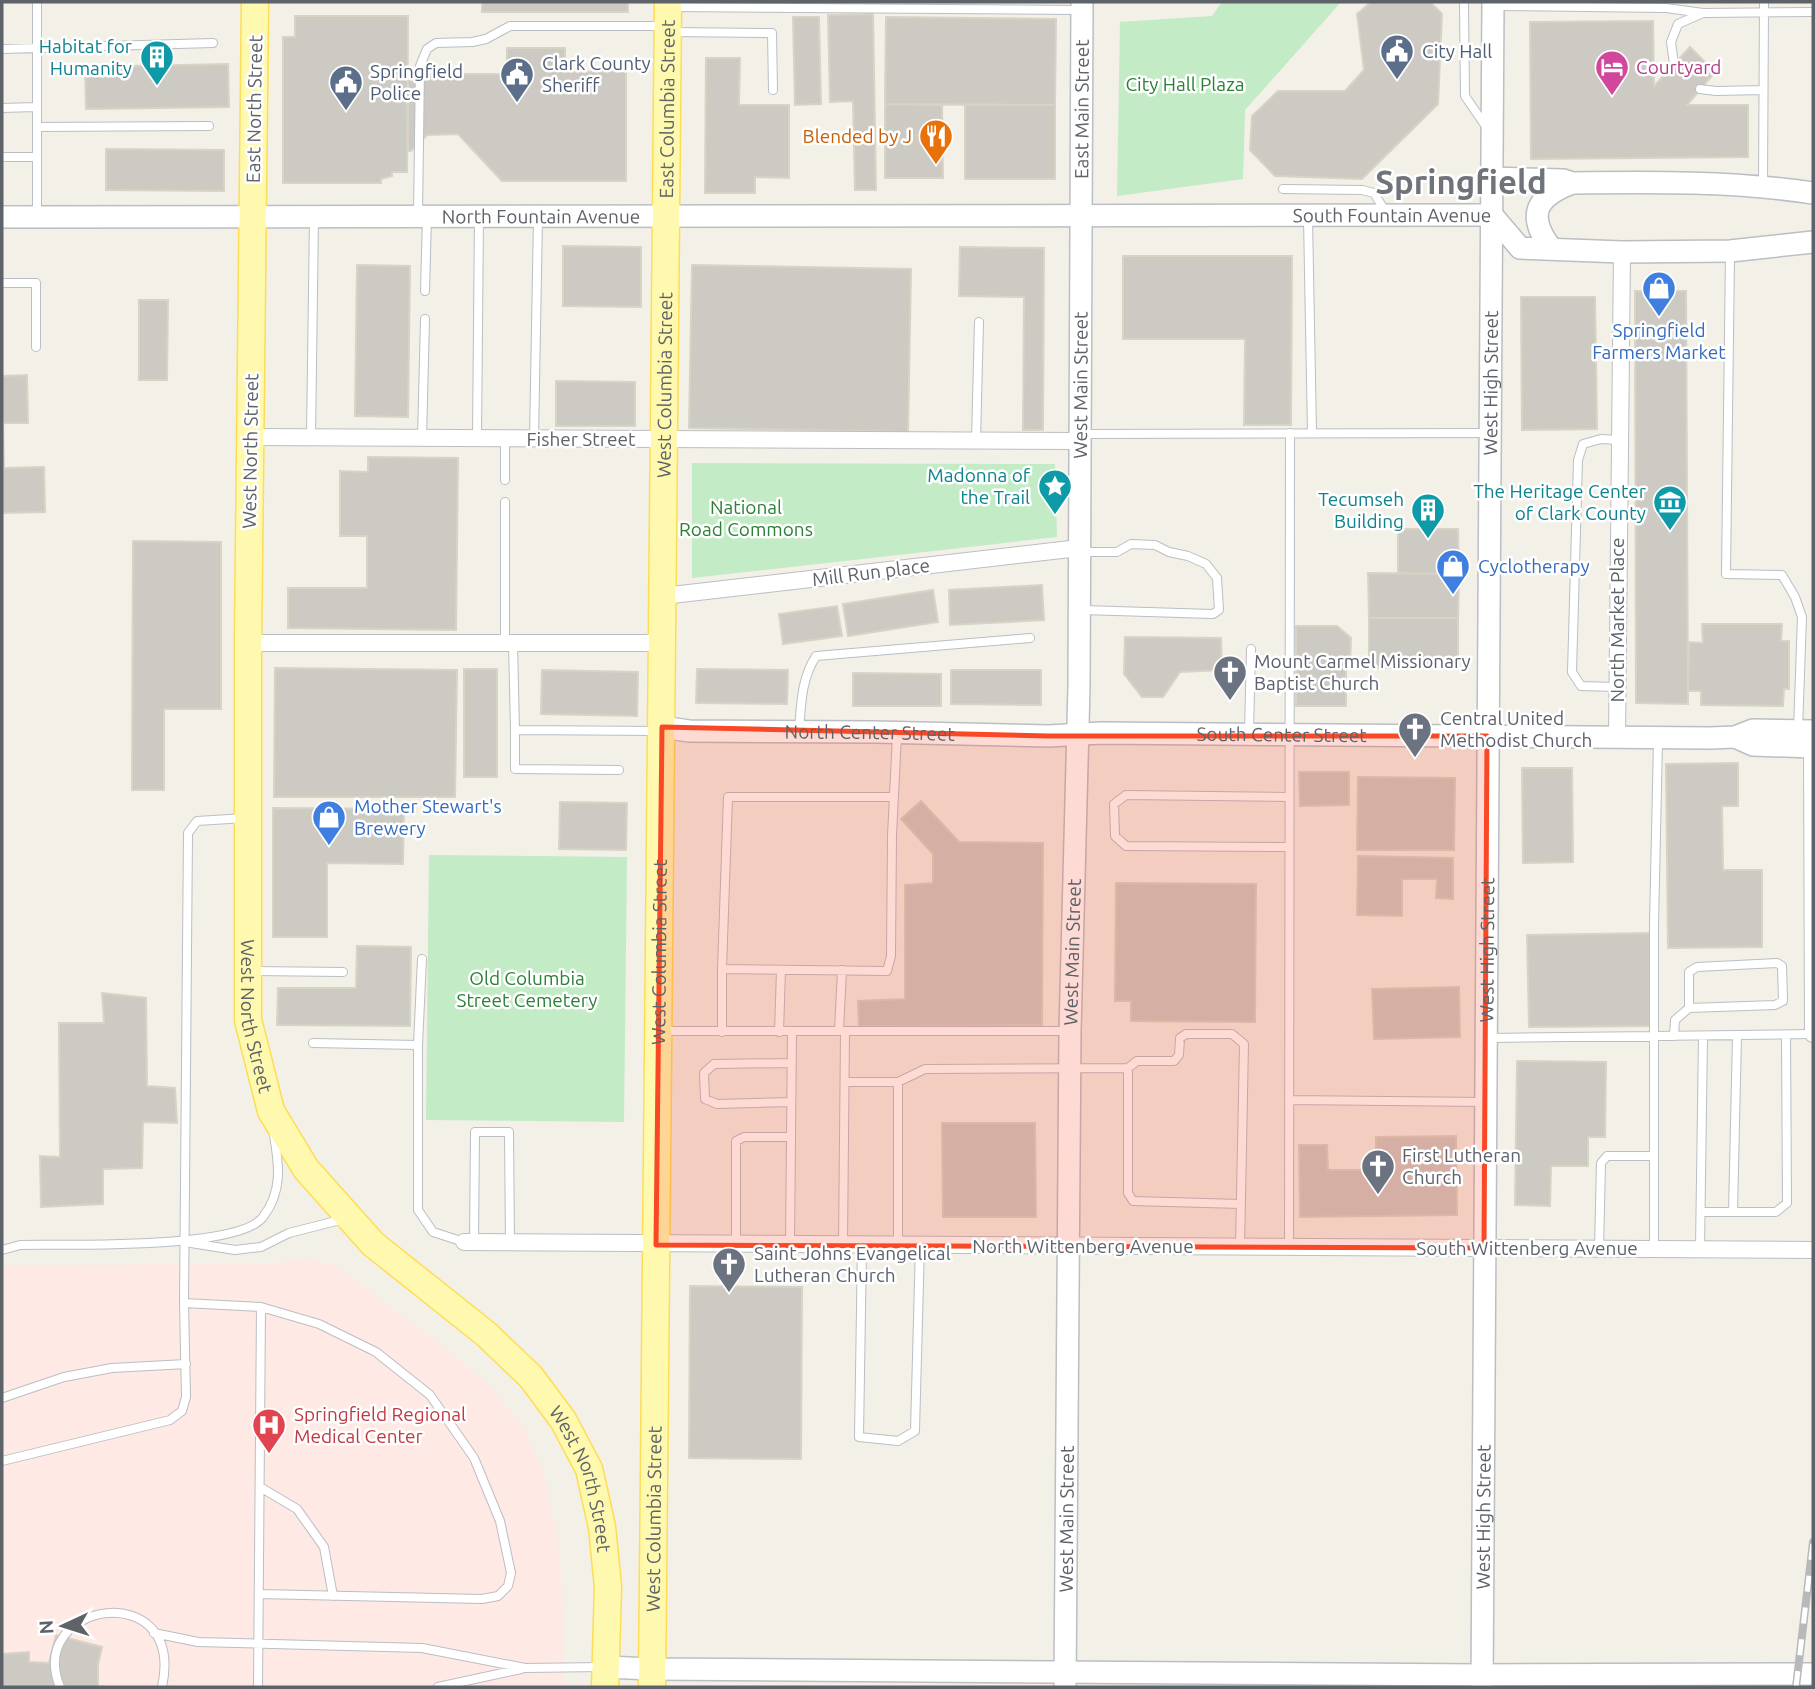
<svg xmlns="http://www.w3.org/2000/svg" width="1815" height="1689" viewBox="0 0 1815 1689" font-family="Ubuntu,sans-serif">
<rect width="100%" height="100%" fill="#f2f0e7"/>
<path fill="#fee9e4" d="M305,1259L335,1265L454,1355L491,1387L526,1432L545,1478L559,1546L564,1615L563,1687H2V1265L210,1264L276,1263Z"/>
<path fill="#c2ebc6" d="M1222,2H1341L1245,110L1243,179L1117,196L1120,22L1212,16Z
M692,463L1055,464L1057,537L692,578Z
M429,855L627,857L624,1122L426,1120Z"/>
<path fill="#cdcac4" stroke="#d7d3c5" stroke-width="2" d="M482,2H628V12H482Z
M1371,2H1430L1442,14L1438,104L1362,179L1275,176L1250,150L1252,116L1278,91H1345L1364,70L1357,14Z
M873,14L876,190H855L853,101L830,102L828,15Z
M295,16H408L407,172H392V176L381,179V183H283V37H295Z
M793,17H819L821,104L795,105Z
M886,17L1056,19L1055,105L885,104Z
M1653,21L1654,86L1690,47L1715,72L1687,105H1748V157L1531,159L1530,22Z
M507,48H565V72L626,71V181H502L458,134L427,135L411,151H408V74H507Z
M706,58H740L739,105H789V178L755,177V193H705Z
M228,64L229,107L86,109L85,67Z
M885,104L942,105L943,178H885Z
M965,105H1055V179H965Z
M106,149L224,150V191L106,190Z
M563,246L641,247V307L563,306Z
M960,247L1044,248L1043,430H1023L1024,297L959,296Z
M1123,256H1292L1291,425H1244L1245,339H1123Z
M357,265L410,266L408,417L355,416Z
M692,265L911,269L908,432L689,428Z
M1635,291H1686L1688,704L1636,703Z
M1521,297H1595L1597,429L1522,430Z
M139,300H168L167,380H139Z
M27,375L28,423H3L4,468L44,467L45,512L2,513V376Z
M556,381L635,382V426H556Z
M368,457L458,458L456,630L288,628V588H367V536H340V471L368,472Z
M1398,529H1458L1459,574L1398,573Z
M133,541L221,542V709H164V790H132Z
M1368,573L1459,574L1458,618H1369Z
M1042,585L1044,620L950,625L949,590Z
M933,590L938,622L848,636L843,604Z
M837,606L842,636L783,644L779,614Z
M1369,618H1458V668H1369Z
M1702,624H1782L1781,641H1789V689H1784L1783,706L1701,705V691H1688L1689,642L1703,643Z
M1296,626H1337L1351,638L1350,668H1346V706H1296Z
M1125,637L1221,638L1222,670L1180,672L1163,697H1142L1124,674Z
M275,668L457,670L455,797H274Z
M464,669H497V777H464Z
M697,669L788,670L787,704L696,703Z
M542,670L638,672L637,716L541,714Z
M951,670H1041V705L951,704Z
M853,673L941,674V706H853Z
M1738,763V806H1722L1723,870H1762V947L1668,948L1666,764Z
M1522,768H1572L1573,862L1523,863Z
M1299,772H1349V805L1300,806Z
M1358,777L1455,778L1454,850H1357Z
M921,801L959,842L1043,843L1042,1025L859,1026L858,1001L905,999V885L933,883V854L901,819Z
M560,802L627,803L626,850L559,849Z
M273,808L404,809L403,864L327,863V937H273Z
M1358,856L1453,858V899L1436,898L1437,879H1402V916L1357,915Z
M1116,883L1256,884L1255,1022L1131,1021V1001H1115Z
M1650,933L1651,1026L1529,1027L1527,935Z
M357,946L411,947L410,1026L277,1025L278,988H356Z
M1459,987L1460,1037L1374,1039L1372,989Z
M102,993L146,998L147,1086L175,1088L177,1123L143,1122L142,1168L103,1169V1204L41,1207L40,1156L60,1157L59,1023H104Z
M1517,1061L1606,1062L1605,1137H1588V1166H1551L1550,1206L1515,1205Z
M942,1123H1035L1036,1217H943Z
M1456,1136L1457,1215L1300,1217L1299,1145H1327L1328,1170H1376V1137Z
M690,1286L802,1287L801,1459L689,1458Z
M56,1635L102,1647L98,1664V1687H2L3,1654L29,1652V1662L49,1663Z"/>
<g fill="none" stroke-linecap="round" stroke-linejoin="round">
<g stroke="#bbbec3" stroke-width="10">
<path id="service" d="M1464,5L1465,96L1487,128
M1495,6L1666,8L1703,13L1813,12
M672,7L1079,10
M671,32L772,33L773,90
M2,49L213,43
M1674,64L1671,42L1678,24L1703,13
M1700,89L1716,91L1763,90
M2,108L37,107
M37,127L209,126
M2,157H36
M1763,186L1764,2
M1283,189L1362,190L1374,193L1385,211
M418,214L420,66L427,49L436,43L472,42L486,39L510,26H663
M37,216V2
M1308,218L1312,433
M1730,254L1726,574L1782,575L1795,597L1802,617L1798,730
M2,283H36V347
M425,291L427,217
M1080,434L1490,433
M311,437L314,217
M422,438L425,319
M477,438L479,217
M534,439L538,218
M976,440L979,322
M505,480V438
M505,502V643
M1081,552H1117L1131,544L1155,545L1169,552L1188,556L1206,564L1217,578L1219,610L1213,614L1082,610
M513,643L515,730
M1616,687L1581,686L1572,672L1578,460L1583,444L1601,439L1618,440
M799,731C801,706 801,679 816,656L1030,638
M1249,732L1251,649
M619,770L515,769V730L659,731
M894,797H728L722,969L887,971L891,956L892,836L897,735
M1289,847L1126,846L1115,836L1114,804L1126,795L1289,797
M251,971L343,972
M662,1031H1069
M839,1031L842,970
M722,1032V969
M779,1032L781,970
M1674,1036L1675,1020L1689,1008L1775,1005L1783,1001L1782,966L1777,963L1697,967L1689,972V1008
M1487,1038L1813,1034
M313,1043L418,1045V1210L433,1232L464,1242
M418,1045L422,959
M1128,1068V1193L1133,1201L1241,1204
M845,1082H898
M1289,1100L1485,1102
M791,1102L717,1104L705,1099L704,1073L714,1064L792,1063
M1701,1212H1776L1787,1203L1786,1035
M1733,1212L1737,1036
M474,1242L475,1132H509L510,1243
M191,1243L235,1250L261,1247L289,1233L344,1219
M736,1244V1141L744,1137H791
M790,1244L792,1032
M843,1245L845,1031
M862,1245L859,1437L898,1441L915,1431L920,1245
M898,1245V1082L925,1069L1128,1068L1137,1061H1174L1179,1055L1180,1038L1186,1034H1232L1244,1044L1240,1247
M1289,1247L1290,433
M1599,1249L1601,1163L1607,1156H1653
M1654,1249V925L1658,741
M1700,1249L1703,1036
M2,1250L20,1245C64,1244 239,1250 263,1217C283,1191 279,1165 274,1135
M184,1303L261,1307L319,1324L376,1352L430,1395L474,1458L500,1521L511,1573L508,1586L498,1596L482,1599L259,1594
M2,1398L64,1377L112,1368L186,1364
M2,1461L170,1420L182,1411L186,1397L184,1303L188,833L197,821L245,818
M260,1487L297,1509L324,1547L333,1596
M154,1633L198,1642L422,1648L525,1668L603,1667
M60,1687C25,1601 186,1576 162,1687
M258,1687L261,1307
M438,1687L521,1669"/>
</g>
<g stroke="#bbbec3" stroke-width="18">
<path id="minor" d="M251,437L1079,441
M663,596L1079,548
M248,643H663
M1617,737L1622,252
M1812,747L1813,1034
M464,1242L1813,1250"/>
</g>
<g stroke="#bbbec3" stroke-width="24">
<g id="tertiary">
<path d="M1492,178L1563,180L1572,183C1653,182 1733,181 1813,193"/>
<path d="M1492,215L1520,248L1622,252L1730,251L1813,242"/>
<path id="s1" d="M2,217L1492,215"/>
<path d="M1551,248C1526,215 1536,197 1572,183"/>
<path id="s2" d="M662,727L689,731L874,732L1049,736L1101,733L1710,738L1735,737L1753,730L1813,731"/>
<path d="M1735,737L1753,745L1813,747"/>
<path d="M606,1667L652,1669L1482,1675L1813,1674"/>
<path id="s3" d="M1065,1687L1070,1031L1079,686L1082,2"/>
<path id="s4" d="M1482,1687L1493,2"/>
</g>
</g>
<g stroke="#fedd54" stroke-width="29">
<g id="primary">
<path id="s5" d="M255,2L248,643V1020L271,1111L306,1169L373,1244L486,1334L531,1377L563,1420L589,1469L602,1527L608,1587L605,1687"/>
<path id="s6" d="M652,1687L668,2"/>
</g>
</g>
<use href="#service" stroke="#fff" stroke-width="8"/>
<use href="#minor" stroke="#fff" stroke-width="16"/>
<use href="#tertiary" stroke="#fff" stroke-width="21"/>
<use href="#primary" stroke="#fff9af" stroke-width="26"/>
<g stroke="#b8b9ba" stroke-width="8">
<path id="rail" d="M1796,1687L1813,1542"/>
</g>
<use href="#rail" stroke="#fff" stroke-width="5" stroke-dasharray="16" stroke-linecap="butt"/>
</g>
<path fill="#f94826" fill-opacity="0.2" stroke="#f94826" stroke-width="5" stroke-linejoin="round" d="M662,727L1049,736H1487L1484,1248L656,1245Z"/>
<defs>
<g id="civic-pin" transform="scale(1.75)"><path d="M0 17L-7.5 6A9.5 9.5 0 1 1 7.5 6Z" fill="#5c6f8a" stroke="#fff"/><path d="M-.6-6.5H3V-4.5H.6V-3L4-1V1h2V6H-6V1h2V-1L-.6-3ZM-1.2 2.5V6h2.4V2.5Z" fill="#fff"/></g>
<g id="building-pin" transform="scale(1.75)"><path d="M0 17L-7.5 6A9.5 9.5 0 1 1 7.5 6Z" fill="#0f9aa8" stroke="#fff"/><path d="M-4-6H4V6H1V3H-1V6H-4ZM-2.5-4.3h1.7v1.8h-1.7ZM.8-4.3h1.7v1.8H.8ZM-2.5-1h1.7V.8h-1.7ZM.8-1h1.7V.8H.8Z" fill="#fff"/></g>
<g id="hotel-pin" transform="scale(1.75)"><path d="M0 17L-7.5 6A9.5 9.5 0 1 1 7.5 6Z" fill="#d1479c" stroke="#fff"/><path d="M-6-4.5h1.5V1H6V5H4.5V3h-9V5H-6ZM-4 0a1.8 1.8 0 1 1 3.6 0ZM.5 0V-2.5h3Q6-2.5 6 0Z" fill="#fff"/></g>
<g id="restaurant-pin" transform="scale(1.75)"><path d="M0 17L-7.5 6A9.5 9.5 0 1 1 7.5 6Z" fill="#e8710a" stroke="#fff"/><path d="M-5-6h1v4h1v-4h1v4h1v-4h1v5L-1.5 .5V6h-2V.5L-5-1ZM5-6V6H3V1.5H1.5Q1.5-4 5-6Z" fill="#fff"/></g>
<g id="shop-pin" transform="scale(1.75)"><path d="M0 17L-7.5 6A9.5 9.5 0 1 1 7.5 6Z" fill="#3f7fe0" stroke="#fff"/><path d="M-5-2.5h2.3a2.7 3.5 0 0 1 5.4 0H5L5.5 6h-11ZM-1.5-2.5h3a1.5 2.3 0 0 0-3 0Z" fill="#fff"/></g>
<g id="sight-pin" transform="scale(1.75)"><path d="M0 17L-7.5 6A9.5 9.5 0 1 1 7.5 6Z" fill="#0f9aa8" stroke="#fff"/><path d="M0-6L1.8-2.2L6-1.7L2.9 1.2L3.7 5.4L0 3.3L-3.7 5.4L-2.9 1.2L-6-1.7L-1.8-2.2Z" fill="#fff"/></g>
<g id="museum-pin" transform="scale(1.75)"><path d="M0 17L-7.5 6A9.5 9.5 0 1 1 7.5 6Z" fill="#0f9aa8" stroke="#fff"/><path d="M0-6L6-3V-2H-6V-3ZM-5-1h2V3h-2ZM-1-1h2V3h-2ZM3-1h2V3H3ZM-6 4H6V6H-6Z" fill="#fff"/></g>
<g id="church-pin" transform="scale(1.75)"><path d="M0 17L-7.5 6A9.5 9.5 0 1 1 7.5 6Z" fill="#6b7280" stroke="#fff"/><path d="M-1.2-6h2.4v3.5h3.3v2.4h-3.3V6h-2.4V-.1h-3.3v-2.4h3.3Z" fill="#fff"/></g>
<g id="hospital-pin" transform="scale(1.75)"><path d="M0 17L-7.5 6A9.5 9.5 0 1 1 7.5 6Z" fill="#e0444e" stroke="#fff"/><path d="M-5-5h3v3.5h4V-5h3V5h-3V1.5h-4V5h-3Z" fill="#fff"/></g>
</defs>
<g fill-rule="evenodd">
<use href="#civic-pin" x="1397" y="51"/>
<use href="#building-pin" x="157" y="57"/>
<use href="#hotel-pin" x="1612" y="67"/>
<use href="#civic-pin" x="517" y="74"/>
<use href="#civic-pin" x="346" y="82"/>
<use href="#restaurant-pin" x="936" y="136"/>
<use href="#shop-pin" x="1659" y="288"/>
<use href="#sight-pin" x="1055" y="486"/>
<use href="#museum-pin" x="1670" y="502"/>
<use href="#building-pin" x="1428" y="510"/>
<use href="#shop-pin" x="1453" y="566"/>
<use href="#church-pin" x="1230" y="672"/>
<use href="#church-pin" x="1415" y="729"/>
<use href="#shop-pin" x="329" y="817"/>
<use href="#church-pin" x="1378" y="1166"/>
<use href="#church-pin" x="729" y="1264"/>
<use href="#hospital-pin" x="269" y="1425"/>
</g>
<g text-anchor="middle" stroke-width="5" stroke-linejoin="round" paint-order="stroke">
<g font-size="19" fill="#0d838f" stroke="#fff" text-anchor="end">
<text x="132" y="53">Habitat for<tspan x="132" dy="22">Humanity</tspan></text>
<text x="1030" y="482">Madonna of<tspan x="1030" dy="22">the Trail</tspan></text>
<text x="1646" y="498">The Heritage Center<tspan x="1646" dy="22">of Clark County</tspan></text>
<text x="1404" y="506">Tecumseh<tspan x="1404" dy="22">Building</tspan></text>
</g>
<g font-size="19" fill="#4e5e75" stroke="#fff" text-anchor="start">
<text x="1422" y="58">City Hall</text>
<text x="542" y="70">Clark County<tspan x="542" dy="22">Sheriff</tspan></text>
<text x="370" y="78">Springfield<tspan x="370" dy="22">Police</tspan></text>
</g>
<g font-size="19" fill="#b23c85" stroke="#fff" text-anchor="start">
<text x="1636" y="74">Courtyard</text>
</g>
<g font-size="19" fill="#2c8137" stroke="#fff">
<text x="1185" y="91">City Hall Plaza</text>
<text x="746" y="514">National<tspan x="746" dy="22">Road Commons</tspan></text>
<text x="527" y="985">Old Columbia<tspan x="527" dy="22">Street Cemetery</tspan></text>
</g>
<g font-size="19" fill="#5e6269" stroke="#fff">
<text transform="translate(254 109) rotate(-89)" y="7">East North Street</text>
<text dy="7" stroke="none"><textPath href="#s6" startOffset="1578">East Columbia Street</textPath></text>
<text dy="7" stroke="none"><textPath href="#s3" startOffset="1578">East Main Street</textPath></text>
<text dy="7" stroke="none"><textPath href="#s1" startOffset="539">North Fountain Avenue</textPath></text>
<text dy="7" stroke="none"><textPath href="#s1" startOffset="1390">South Fountain Avenue</textPath></text>
<text dy="7" stroke="none"><textPath href="#s3" startOffset="1302">West Main Street</textPath></text>
<text dy="7" stroke="none"><textPath href="#s4" startOffset="1304">West High Street</textPath></text>
<text dy="7" stroke="none"><textPath href="#s6" startOffset="1302">West Columbia Street</textPath></text>
<text x="581" y="446">Fisher Street</text>
<text transform="translate(250 451) rotate(-89)" y="7">West North Street</text>
<text transform="translate(871 572) rotate(-7)" y="7">Mill Run place</text>
<text transform="translate(1617 620) rotate(-90)" y="7">North Market Place</text>
<text dy="7" stroke="none"><textPath href="#s2" startOffset="208">North Center Street</textPath></text>
<text dy="7" stroke="none"><textPath href="#s2" startOffset="620">South Center Street</textPath></text>
<text dy="7" stroke="none"><textPath href="#s3" startOffset="735">West Main Street</textPath></text>
<text dy="7" stroke="none"><textPath href="#s4" startOffset="737">West High Street</textPath></text>
<text dy="7" stroke="none"><textPath href="#s6" startOffset="735">West Columbia Street</textPath></text>
<text dy="7" stroke="none"><textPath href="#s5" startOffset="1015">West North Street</textPath></text>
<text x="1083" y="1253">North Wittenberg Avenue</text>
<text x="1527" y="1255">South Wittenberg Avenue</text>
<text dy="7" stroke="none"><textPath href="#s5" startOffset="1603">West North Street</textPath></text>
<text dy="7" stroke="none"><textPath href="#s3" startOffset="168">West Main Street</textPath></text>
<text dy="7" stroke="none"><textPath href="#s4" startOffset="170">West High Street</textPath></text>
<text dy="7" stroke="none"><textPath href="#s6" startOffset="168">West Columbia Street</textPath></text>
</g>
<g font-size="19" fill="#c56008" stroke="#fff" text-anchor="end">
<text x="912" y="143">Blended by J</text>
</g>
<g font-size="19" fill="#366cbe" stroke="#fff" text-anchor="start">
<text x="1659" y="337" text-anchor="middle">Springfield<tspan x="1659" dy="22">Farmers Market</tspan></text>
<text x="1478" y="573">Cyclotherapy</text>
<text x="354" y="813">Mother Stewart's<tspan x="354" dy="22">Brewery</tspan></text>
</g>
<g font-size="19" fill="#5b616d" stroke="#fff" text-anchor="start">
<text x="1254" y="668">Mount Carmel Missionary<tspan x="1254" dy="22">Baptist Church</tspan></text>
<text x="1440" y="725">Central United<tspan x="1440" dy="22">Methodist Church</tspan></text>
<text x="1402" y="1162">First Lutheran<tspan x="1402" dy="22">Church</tspan></text>
<text x="754" y="1260">Saint Johns Evangelical<tspan x="754" dy="22">Lutheran Church</tspan></text>
</g>
<g font-size="19" fill="#be3a42" stroke="#fff" text-anchor="start">
<text x="294" y="1421">Springfield Regional<tspan x="294" dy="22">Medical Center</tspan></text>
</g>
<g font-size="33" font-weight="bold" fill="#6f747b" stroke="#fff">
<text x="1461" y="194">Springfield</text>
</g>
</g>
<rect width="1815" height="1689" fill="none" stroke="#5e6269" stroke-width="7"/>
<g transform="translate(63 1626) rotate(266)" stroke="#ffffff" stroke-width="5" paint-order="stroke">
<path d="M0-5L12 26L0 18L-12 26Z" fill="#5e6269"/>
<text y="-10" font-size="19" font-weight="bold" text-anchor="middle" fill="#5e6269">N</text>
</g>
</svg>
